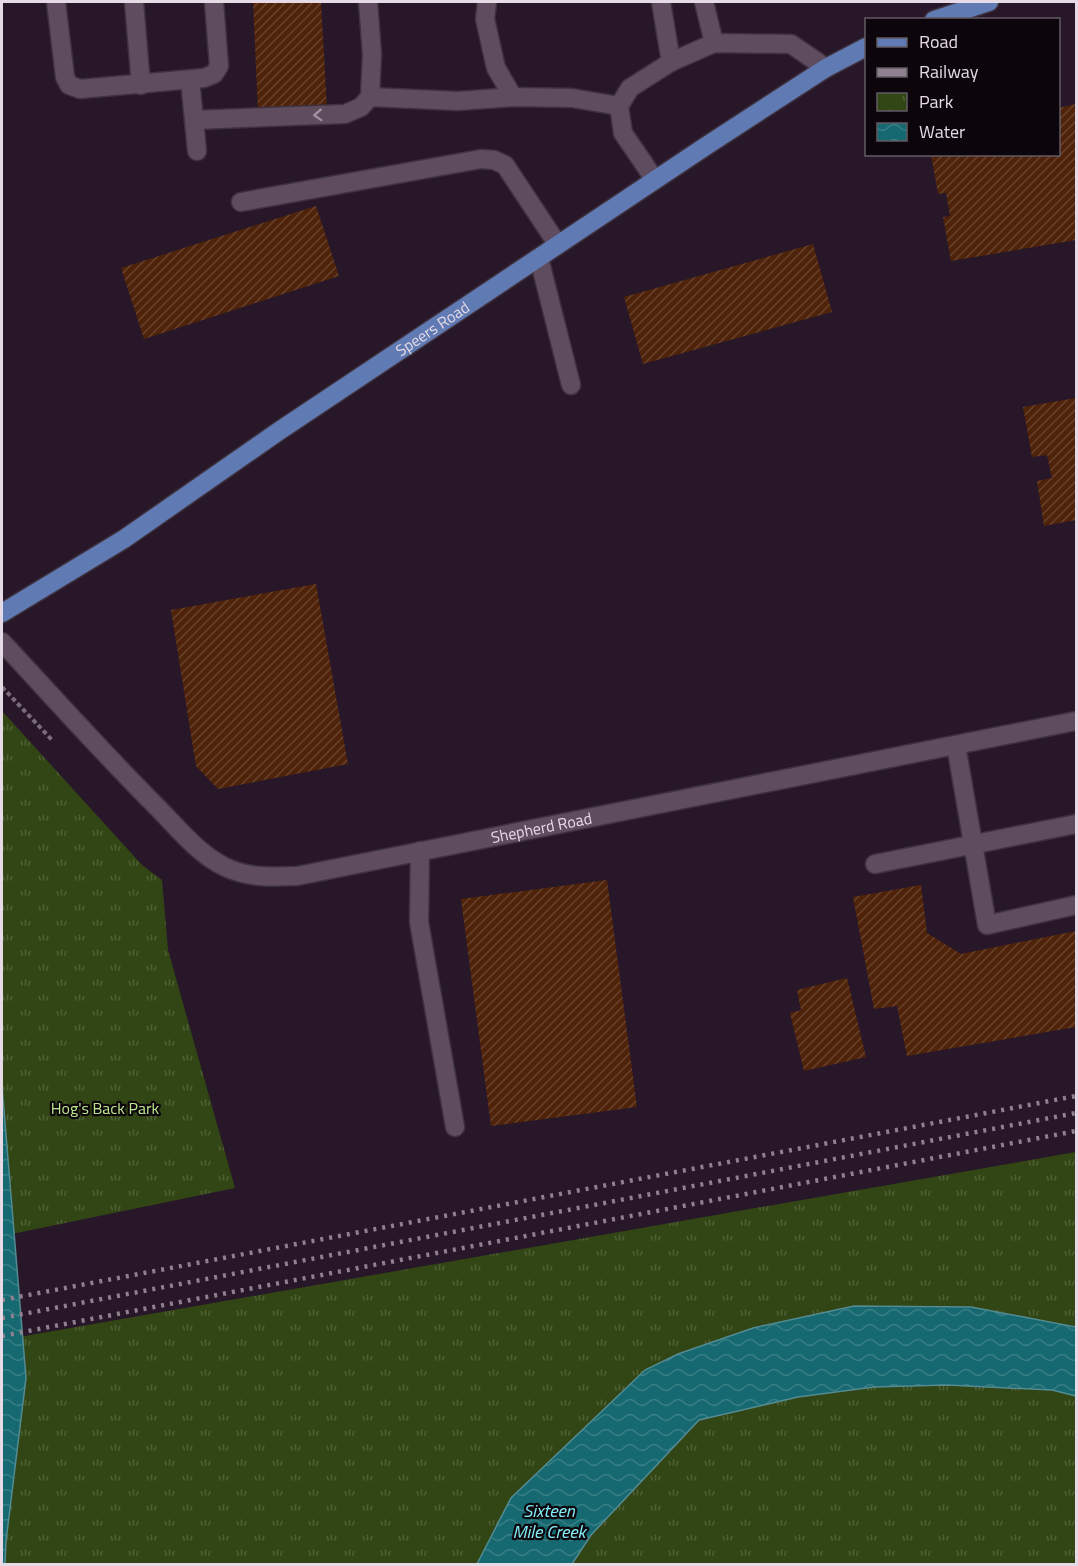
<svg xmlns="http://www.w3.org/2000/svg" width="1078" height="1566" viewBox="0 0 1078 1566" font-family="'Titillium Web',sans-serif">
<defs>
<pattern id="park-tufts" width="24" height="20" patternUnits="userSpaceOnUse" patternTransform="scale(1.5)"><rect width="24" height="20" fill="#314614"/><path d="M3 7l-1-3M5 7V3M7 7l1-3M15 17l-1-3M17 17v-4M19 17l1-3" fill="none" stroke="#4f6036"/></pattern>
<pattern id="water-waves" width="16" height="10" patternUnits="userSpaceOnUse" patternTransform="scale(1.5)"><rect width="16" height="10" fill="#166970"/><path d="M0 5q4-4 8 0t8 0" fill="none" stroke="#387e84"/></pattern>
<pattern id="building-hatch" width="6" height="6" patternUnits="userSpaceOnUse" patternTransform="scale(1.5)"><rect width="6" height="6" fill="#4f2309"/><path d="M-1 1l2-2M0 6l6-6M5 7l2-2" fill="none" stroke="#68422d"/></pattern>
</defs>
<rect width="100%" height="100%" fill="#281728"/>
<path fill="url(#park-tufts)" d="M2,711L142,865L162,880L168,950L235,1188L2,1236Z
M1076,1152V1564H2V1340Z"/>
<path fill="url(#water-waves)" stroke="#548b93" stroke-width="1.5" d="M2,1086L26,1378L6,1541L5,1564H2Z
M854,1306L971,1307L1076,1327V1396L1052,1390L947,1385L874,1387L798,1397L699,1420L591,1535L572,1564H477L511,1498L645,1370L678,1354L753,1328Z"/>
<path fill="url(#building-hatch)" d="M253,2H321L327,108L258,111Z
M1076,104V240L951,261L943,217L950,216L946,193L938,194L931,154H1058V108Z
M316,206L339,276L144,339L121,268Z
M813,244L832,312L643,364L624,297Z
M1076,398V520L1044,526L1037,481L1052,478L1047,455L1032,457L1023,407Z
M316,584L348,764L218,789L196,766L171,610Z
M607,880L637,1107L491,1126L461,899Z
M921,885L927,933L961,954L1076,931V1027L907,1056L897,1006L874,1009L853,897Z
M847,978L866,1057L804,1071L790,1013L801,1010L797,990Z"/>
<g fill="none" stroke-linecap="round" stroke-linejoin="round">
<g stroke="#3f323f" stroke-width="21">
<g id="minor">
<path d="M56,2L65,77L69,85L80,89L204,78L214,74L219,66L214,2"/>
<path d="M134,2L141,85"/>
<path d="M368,2L372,54L370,97L458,101L513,97L572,98L619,106"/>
<path d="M487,2L485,19L496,68L513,97"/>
<path d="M661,2L671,62"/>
<path d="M704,2L714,43"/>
<path d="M190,80L197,151"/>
<path d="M194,120L345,114L361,107L370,97"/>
<path d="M655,180L623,133L619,106L630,88L671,62L714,43L791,44L826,68"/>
<path d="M241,202L481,159L494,160L505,165L558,245"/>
<path d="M539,258L571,385"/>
<path id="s1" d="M2,642C53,697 103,753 156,806C177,827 198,854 225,867C248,878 272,877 297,876L1076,721"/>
<path d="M956,745L987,925L1076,905"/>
<path d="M420,851L419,922L455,1127"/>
<path d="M875,864L1076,824"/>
</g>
</g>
<g stroke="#3f323f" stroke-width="21">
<g id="major">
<path d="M934,20L989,2"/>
<path id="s2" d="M2,613L124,539L279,431L706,146L826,68L866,47"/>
</g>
</g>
<path stroke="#7a6b7a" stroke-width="4" stroke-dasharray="4.5 3" stroke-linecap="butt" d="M2,687L52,740"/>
<use href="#minor" stroke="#5f4c5f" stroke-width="18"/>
<use href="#major" stroke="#607ab4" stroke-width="18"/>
<path stroke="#908190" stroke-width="4.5" stroke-dasharray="3 6" stroke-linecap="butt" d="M2,1300L1076,1096
M2,1318L1076,1113
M2,1336L1076,1131"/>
</g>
<defs><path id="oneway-chevron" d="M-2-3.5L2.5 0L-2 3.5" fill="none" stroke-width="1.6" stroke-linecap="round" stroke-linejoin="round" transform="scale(1.5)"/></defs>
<use stroke="#a293a2" href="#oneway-chevron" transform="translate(318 115) rotate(178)"/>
<g text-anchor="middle" stroke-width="4.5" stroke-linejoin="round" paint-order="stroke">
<g font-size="16" fill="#e6dae6" stroke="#0c060c">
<text dy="6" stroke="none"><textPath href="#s2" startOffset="516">Speers Road</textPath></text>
<text dy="6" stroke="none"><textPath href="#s1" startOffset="640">Shepherd Road</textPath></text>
</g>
<g font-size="16" fill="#bce68d" stroke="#0c060c">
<text x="105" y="1114">Hog's Back Park</text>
</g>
<g font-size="18" font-style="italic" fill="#86effa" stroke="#0c060c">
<text x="549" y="1517">Sixteen<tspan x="549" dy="21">Mile Creek</tspan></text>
</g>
</g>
<rect width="1078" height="1566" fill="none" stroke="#e6dae6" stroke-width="6"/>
<rect x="865" y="18" width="195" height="138" fill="#0c060c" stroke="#635b63" stroke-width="1.5"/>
<rect x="877" y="38" width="30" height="9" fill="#607ab4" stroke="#635b63" stroke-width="1.5"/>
<text x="919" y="48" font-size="18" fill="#e6dae6">Road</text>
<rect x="877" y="68" width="30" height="9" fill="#908190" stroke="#635b63" stroke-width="1.5"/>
<text x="919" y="78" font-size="18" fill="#e6dae6">Railway</text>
<rect x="877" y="93" width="30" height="18" fill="url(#park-tufts)" stroke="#635b63" stroke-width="1.5"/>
<text x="919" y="108" font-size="18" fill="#e6dae6">Park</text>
<rect x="877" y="123" width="30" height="18" fill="url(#water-waves)" stroke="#635b63" stroke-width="1.5"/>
<text x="919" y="138" font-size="18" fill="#e6dae6">Water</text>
</svg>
